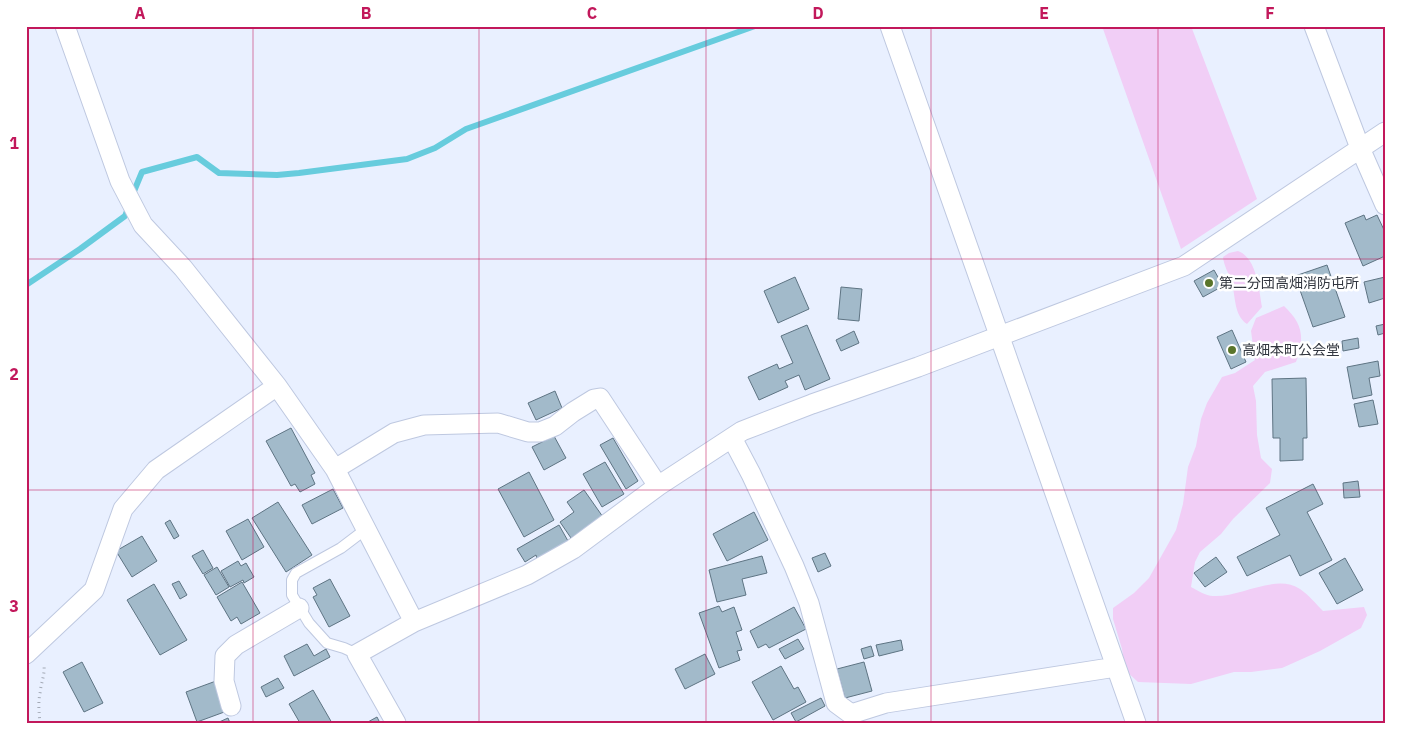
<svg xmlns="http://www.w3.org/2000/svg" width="1411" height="749" viewBox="0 0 1411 749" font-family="'IBM Plex Sans','Noto Sans JP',sans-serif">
<rect width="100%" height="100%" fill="#e9f0ff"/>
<path fill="#f1cef6" d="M1102,26H1191L1257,199L1181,249Z
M1238,251C1257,258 1259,290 1262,307L1247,324C1233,315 1236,294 1231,280C1228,272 1224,266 1223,257L1229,253Z
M1284,306C1289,311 1294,316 1297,322C1304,335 1301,349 1296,362L1265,372L1253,386L1256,401L1257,435L1261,458L1272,469L1270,483L1233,519L1221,534L1200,552L1195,562L1191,587C1197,590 1206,596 1213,596C1239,598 1276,573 1300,589C1309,595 1316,604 1323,611L1364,607L1367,615L1361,628L1320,651L1282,668L1251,672H1234L1191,684L1138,682L1125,670L1122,649L1113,619V608L1134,593L1149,578L1176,530L1183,504L1188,467L1196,446L1201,419L1207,403L1222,377L1235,373L1255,360L1251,331L1256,318Z"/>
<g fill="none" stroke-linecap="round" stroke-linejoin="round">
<path stroke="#67ccdd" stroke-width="6" d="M132,196L142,172L197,157L219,173L277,175L299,173L407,159L435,148L466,129L755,26
M26,285L80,249L125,216L129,206"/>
</g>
<path fill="#a2baca" stroke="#5e7483" d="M1364,215L1366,220L1377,215L1385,232V256L1363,266L1345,223Z
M1327,265L1345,317L1313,327L1295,276Z
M1214,270L1223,286L1203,297L1194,281Z
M795,277L809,309L778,323L764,291Z
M1385,277V298L1369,303L1364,282Z
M841,287L862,289L859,321L838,319Z
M1385,324V333L1378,335L1376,326Z
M807,325L830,379L805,390L799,375L785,381L788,387L759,400L748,377L777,364L779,369L793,363L781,336Z
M1232,330L1246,362L1231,369L1217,337Z
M854,331L859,343L841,351L836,340Z
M1358,338L1359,348L1343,351L1342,341Z
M1378,361L1380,376L1369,378L1372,395L1353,399L1347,367Z
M1306,378L1307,438H1303V460L1280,461V438H1273L1272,379Z
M555,391L562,408L536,420L528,403Z
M1373,400L1378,424L1359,427L1354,404Z
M291,428L315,473L311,475L315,484L300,492L295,484L291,486L266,441Z
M554,436L566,458L544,470L532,447Z
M613,438L638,481L626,489L600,445Z
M605,462L624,494L602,507L583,474Z
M529,472L554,520L524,537L498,489Z
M1358,481L1360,497L1344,498L1343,483Z
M1313,484L1323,504L1307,512L1332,560L1300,576L1290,555L1247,576L1237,557L1280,535L1266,508Z
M333,489L343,508L312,524L302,505Z
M584,490L603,517L571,538L560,522L574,512L567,502Z
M278,502L312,555L286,572L252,518Z
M754,512L768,540L727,561L713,534Z
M248,519L264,547L242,560L226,531Z
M170,520L179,536L174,539L165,523Z
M559,525L568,541L537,559L536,555L525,562L517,549Z
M142,536L157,561L132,577L116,551Z
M203,550L213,568L203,574L192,556Z
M825,553L831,566L818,572L812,558Z
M762,556L767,573L742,579L746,595L717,602L709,570Z
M1216,557L1227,572L1205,587L1194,573Z
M1345,558L1363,590L1337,604L1319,573Z
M238,561L241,566L246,563L254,577L244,583L243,580L230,587L221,571Z
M217,567L229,587L216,595L204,575Z
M330,579L350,616L329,627L313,597L317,595L313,588Z
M179,581L187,595L180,599L172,584Z
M242,582L260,613L241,624L237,617L231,621L217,597Z
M154,584L187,640L160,655L127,600Z
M719,606L722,612L734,607L742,630L736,632L742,650L737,651L740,660L719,668L699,613Z
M794,607L806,629L769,648L766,644L758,648L750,631Z
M798,639L804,649L785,659L779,649Z
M901,640L903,650L879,656L876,645Z
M307,644L314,656L326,649L330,657L294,676L284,656Z
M871,646L874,656L864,659L861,649Z
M705,654L715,674L685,689L675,669Z
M82,662L103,703L84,712L63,672Z
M864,662L872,691L845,698L837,669Z
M781,666L794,689L798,687L806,702L773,720L752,682Z
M278,678L284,688L266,697L261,687Z
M216,681L227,711L197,722L186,692Z
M313,690L332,723H300L289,704Z
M821,698L825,706L796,722L791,713Z
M377,717L380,723H366Z
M228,718L230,723H217Z"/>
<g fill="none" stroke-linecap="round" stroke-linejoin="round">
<g stroke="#bec8e0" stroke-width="12">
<path id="lane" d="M357,654L344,648L327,643L309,623L292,595V580L296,573L341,548L366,529"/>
</g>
<g stroke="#bec8e0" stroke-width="21">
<path id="street" d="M65,26L120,181L143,225L183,268L277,386L335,469L414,622
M890,26L1136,723
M1314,26L1360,148L1385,205
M732,438L751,474L794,566L809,603L836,703L851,714L886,703L1116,667
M335,469L394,433L424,425L498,423L528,432H540L555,426L573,412L594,399L600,398L658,486
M26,654L94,590L123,509L156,470L277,386
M231,706L224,681L225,656L236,645L299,608
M396,723L357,654L414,622L527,575L573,549L658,486L742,431L812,404L918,367L1184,266L1385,132"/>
</g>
<path stroke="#a4aab6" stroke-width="3" stroke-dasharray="1 4" stroke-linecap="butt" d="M40,723C39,713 38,703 40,693C41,683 45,675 44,665"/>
<use href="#lane" stroke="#fff" stroke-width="10"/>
<use href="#street" stroke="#fff" stroke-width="19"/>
</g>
<path fill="none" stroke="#c2185b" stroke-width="1" stroke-opacity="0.55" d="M253,26V723M479,26V723M706,26V723M931,26V723M1158,26V723M26,259H1385M26,490H1385"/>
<g fill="#5a752a" stroke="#fff" stroke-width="2">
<circle cx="1209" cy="283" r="5"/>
<circle cx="1232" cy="350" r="5"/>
</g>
<g text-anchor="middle" stroke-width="5" stroke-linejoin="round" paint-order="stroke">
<g font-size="14" fill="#32363f" stroke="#fff" text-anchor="start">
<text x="1219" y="288">第二分団高畑消防屯所</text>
<text x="1242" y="355">高畑本町公会堂</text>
</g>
</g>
<rect width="1411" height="749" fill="none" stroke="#ffffff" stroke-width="55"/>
<rect x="28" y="28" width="1356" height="694" fill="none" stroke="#c2185b" stroke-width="2"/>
<g font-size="16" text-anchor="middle" font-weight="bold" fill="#c2185b">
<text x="140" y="19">A</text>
<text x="366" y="19">B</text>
<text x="592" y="19">C</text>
<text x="818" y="19">D</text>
<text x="1044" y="19">E</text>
<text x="1270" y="19">F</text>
<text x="14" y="149">1</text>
<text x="14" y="380">2</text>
<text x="14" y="612">3</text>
</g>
</svg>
